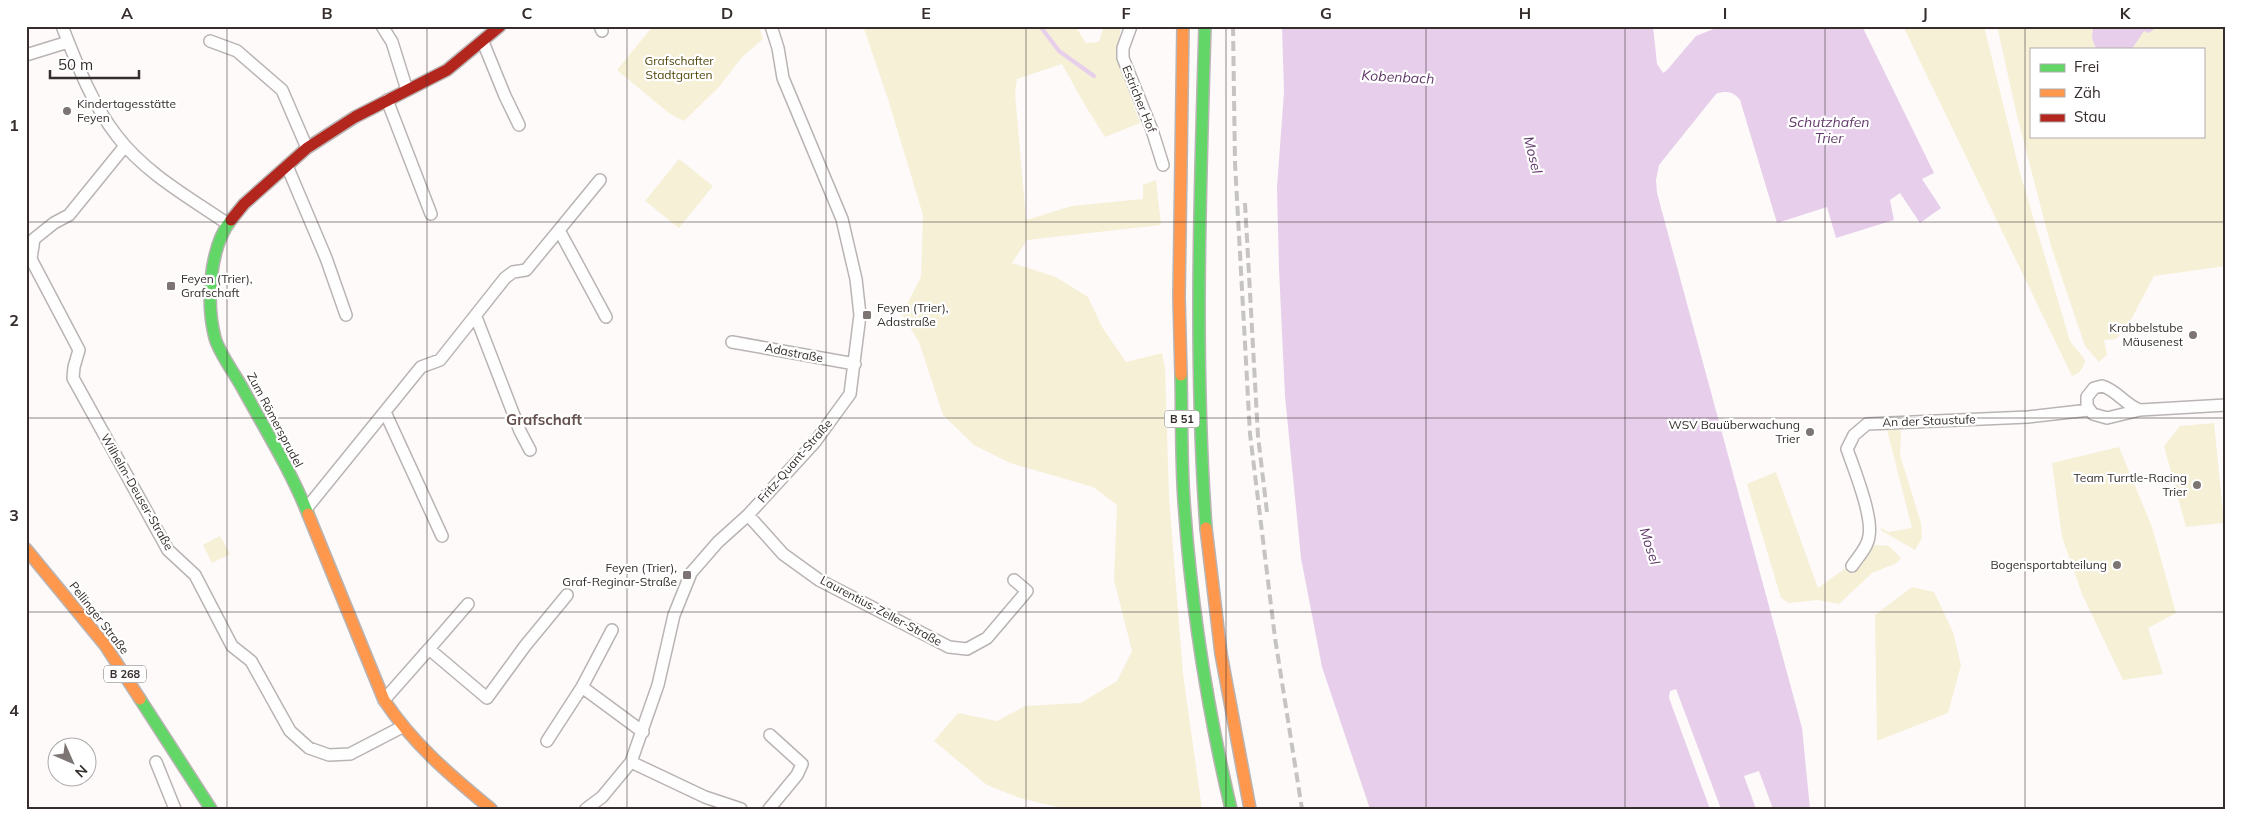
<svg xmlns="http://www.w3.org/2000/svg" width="2252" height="835" viewBox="0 0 2252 835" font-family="Mulish,sans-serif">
<rect width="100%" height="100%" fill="#fdfaf9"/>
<path fill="#f6f0d7" d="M653,26H759L763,39L742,57L719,87L684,121L670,114L617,70Z
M863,26H1075L1086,43L1099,42L1104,26H1121L1117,59L1140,123L1105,137L1086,107L1062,64L1017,79L1015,93L1026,220L1072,206L1143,199V185L1156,180L1161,225L1027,240L1012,263L1056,277L1088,297L1102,327L1126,362L1162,353L1165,368L1169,497L1183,674L1202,809H1066L1020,798L987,785L934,741L958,713L997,721L1025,706L1081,703L1117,681L1132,651L1114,580L1117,505L1093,487L1010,463L974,445L943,415L919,342L902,314L921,277L923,215L888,99Z
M1903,26H1984L2020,173L2070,341L2085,360C2083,369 2080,373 2072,376Z
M1997,26H2093L2092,38L2096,49H2031V136H2203V49H2132L2144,30L2157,28L2158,26H2226V266L2154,276L2127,327L2116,339L2104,340L2107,355L2099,362L2085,346L2051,246L2017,116Z
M679,159L713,186L679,228L645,201Z
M2214,423L2224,523L2186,527L2164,446L2180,426Z
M1895,427L1901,431L1900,455L1921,523L1922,538L1915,550L1882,531L1880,527L1888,532L1912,528L1887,430Z
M2119,447L2152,527L2176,613L2148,628L2163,674L2123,680L2082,594L2062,537L2052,463Z
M1776,472L1818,588L1847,567L1853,574L1875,545L1889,546L1901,558L1897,563L1872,573L1839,604L1818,600L1789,603L1781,598L1747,484Z
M220,536L230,554L212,563L203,545Z
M1912,587L1934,592L1953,632L1961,665L1948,713L1877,741L1875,615Z"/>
<path fill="#e7cfeb" d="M1282,26H1653L1657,64L1663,73L1667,70L1696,36L1721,26H1862L1934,173L1922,179L1941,208L1920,223L1900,193L1890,200L1894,220L1836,238L1827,207L1777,223L1740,100C1734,92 1726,90 1716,94L1659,165L1656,180L1657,193L1802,728L1810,809H1773L1759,771L1744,776L1756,809H1721L1676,689L1670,691L1669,698L1710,809H1370L1322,667L1301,558L1285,396L1279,269L1277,187L1284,92Z
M2093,26H2158L2149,33L2144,31L2132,49H2096L2092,38Z"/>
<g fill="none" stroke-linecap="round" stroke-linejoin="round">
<path stroke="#e7cfeb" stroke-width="4" d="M1040,26L1059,51L1094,76"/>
<g stroke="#b9b4b3" stroke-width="14">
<path id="street" d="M62,26C77,64 92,104 117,136C145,173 190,198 228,224
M382,26L392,42L407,90
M600,26L602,31
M1131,26L1123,48V58L1152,130L1163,165
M210,41L237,51L282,90L307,148
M483,42L505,96L519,125
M26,55L68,42
M387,100L431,214
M125,146L69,215L54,223L34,239L31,259L79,350L74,367L73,378L168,550L195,575L232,646L251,661L290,731L309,748L329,755L350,754L402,727
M287,166L326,258L346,315
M559,230L600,180
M476,317L520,431L530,450
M732,342L855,364
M2140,410C2125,405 2117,390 2102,386L2094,388L2087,397V406L2093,414L2107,418L2140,410L2226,405
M385,412L442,536
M306,509L421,367L440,360L505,278L513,272L526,270L559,230L606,317
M748,515L783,554L819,580L949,647L967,649L987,638L1027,591L1014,580
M1852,566C1858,557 1868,547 1869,536C1873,516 1854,469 1847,449L1854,435L1867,424L2028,417L2089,410
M429,649L468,604
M582,687L643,732
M384,700L429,649L487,698L525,646L567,595
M547,741L582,687L612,630
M156,762L175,809
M631,762L705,797L741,809
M586,809L602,797L631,762L658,685L674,615L691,573L718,542L748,515L815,442L850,394L860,315L856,279L842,219L783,78L778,48L771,26
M769,809L797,775L802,764L770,735"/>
</g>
<g stroke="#b9b4b3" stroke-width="14">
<path id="fast" d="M1205,26C1200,193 1194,361 1206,528
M231,220C209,248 206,304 215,338C219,353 235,374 243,389C265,429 291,471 308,514
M1181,375C1182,417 1181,459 1184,501C1191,605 1207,707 1231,809
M140,699L211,809"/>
</g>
<g stroke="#b9b4b3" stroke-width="14">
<path id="slow" d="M1181,375L1179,297L1183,26
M308,514L384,700C413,744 450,775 491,809
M1206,528L1221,654L1250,809
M26,549L105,645L140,699"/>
</g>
<g stroke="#b9b4b3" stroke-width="14">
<path id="jam" d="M231,220L244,204L307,148L355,117L447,70L500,26"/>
</g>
<use href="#street" stroke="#fffefe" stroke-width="11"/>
<use href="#fast" stroke="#63d668" stroke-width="11"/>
<use href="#slow" stroke="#ff974d" stroke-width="11"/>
<use href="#jam" stroke="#b3261e" stroke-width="11"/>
<path stroke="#c6c4c3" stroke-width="4" stroke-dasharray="10 5" stroke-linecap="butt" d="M1233,26L1235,163L1250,434L1275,638L1302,809
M1245,203L1258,436L1267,512"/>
</g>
<path fill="none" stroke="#362e2c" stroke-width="1" stroke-opacity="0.55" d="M227,26V809M427,26V809M627,26V809M826,26V809M1026,26V809M1226,26V809M1426,26V809M1625,26V809M1825,26V809M2025,26V809M26,222H2226M26,418H2226M26,612H2226"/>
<g fill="#7c7574" stroke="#fff" stroke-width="2">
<circle cx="67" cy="111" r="5"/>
<rect x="166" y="281" width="10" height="10" rx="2.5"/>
<rect x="862" y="310" width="10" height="10" rx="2.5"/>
<circle cx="2193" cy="335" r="5"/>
<circle cx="1810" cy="432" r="5"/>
<circle cx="2197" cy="485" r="5"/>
<circle cx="2117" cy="565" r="5"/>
<rect x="682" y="570" width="10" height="10" rx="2.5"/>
</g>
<g text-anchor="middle" stroke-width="4.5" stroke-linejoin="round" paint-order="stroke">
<g fill="#fff" stroke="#726d6b" stroke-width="1">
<rect x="1164.5" y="410.5" width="35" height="17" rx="4"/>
<rect x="104" y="665.5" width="42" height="17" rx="4"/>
</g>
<g font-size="11" font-weight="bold" fill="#362e2c">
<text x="1182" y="423">B 51</text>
<text x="125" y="678">B 268</text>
</g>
<g font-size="12" fill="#53480d" stroke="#fff">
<text x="679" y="65">Grafschafter<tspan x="679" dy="14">Stadtgarten</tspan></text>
</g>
<g font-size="12" fill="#362e2c" stroke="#fff">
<text transform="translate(1139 99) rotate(68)" y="4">Estricher Hof</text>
<text transform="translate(794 353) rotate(11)" y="4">Adastraße</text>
<text transform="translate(275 420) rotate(62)" y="4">Zum Römersprudel</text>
<text transform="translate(1929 421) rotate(-2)" y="4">An der Staustufe</text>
<text transform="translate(795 461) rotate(-49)" y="4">Fritz-Quant-Straße</text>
<text transform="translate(137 492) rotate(60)" y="4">Wilhelm-Deuser-Straße</text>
<text transform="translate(881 611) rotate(28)" y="4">Laurentius-Zeller-Straße</text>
<text transform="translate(99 618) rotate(52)" y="4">Pellinger Straße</text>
</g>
<g font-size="12" fill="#362e2c" stroke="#fff" text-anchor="end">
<text x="77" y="108" text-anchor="start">Kindertagesstätte<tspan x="77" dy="14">Feyen</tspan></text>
<text x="181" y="283" text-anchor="start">Feyen (Trier),<tspan x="181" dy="14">Grafschaft</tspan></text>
<text x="877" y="312" text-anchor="start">Feyen (Trier),<tspan x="877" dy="14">Adastraße</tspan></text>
<text x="2183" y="332">Krabbelstube<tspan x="2183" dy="14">Mäusenest</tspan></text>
<text x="1800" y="429">WSV Bauüberwachung<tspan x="1800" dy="14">Trier</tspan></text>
<text x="2187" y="482">Team Turrtle-Racing<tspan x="2187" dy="14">Trier</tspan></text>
<text x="2107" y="569">Bogensportabteilung</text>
<text x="677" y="572">Feyen (Trier),<tspan x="677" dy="14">Graf-Reginar-Straße</tspan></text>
</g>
<g font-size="14" font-style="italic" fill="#603769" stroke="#fff">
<text transform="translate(1398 77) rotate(3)" y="5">Kobenbach</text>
<text x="1829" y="127">Schutzhafen<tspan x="1829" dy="16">Trier</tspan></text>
<text transform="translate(1533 155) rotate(76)" y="5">Mosel</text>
<text transform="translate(1650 546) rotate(72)" y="5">Mosel</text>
</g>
<g font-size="15" font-weight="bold" fill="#65524f" stroke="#fff">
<text x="544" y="425">Grafschaft</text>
</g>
</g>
<rect width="2252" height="835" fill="none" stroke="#ffffff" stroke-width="55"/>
<rect x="2030" y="48" width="175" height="90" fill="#ffffff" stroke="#afabab"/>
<rect x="2040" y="64" width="25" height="8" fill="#63d668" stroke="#afabab"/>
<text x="2074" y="72" font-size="15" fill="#362e2c">Frei</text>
<rect x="2040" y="89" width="25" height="8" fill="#ff974d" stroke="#afabab"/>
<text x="2074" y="98" font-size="15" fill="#362e2c">Zäh</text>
<rect x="2040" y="114" width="25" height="8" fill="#b3261e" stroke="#afabab"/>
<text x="2074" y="122" font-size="15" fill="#362e2c">Stau</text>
<g transform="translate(72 762) rotate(135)"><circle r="24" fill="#ffffff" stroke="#afabab"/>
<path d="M0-4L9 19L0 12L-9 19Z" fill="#7c7574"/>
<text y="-8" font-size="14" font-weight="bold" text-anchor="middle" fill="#362e2c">N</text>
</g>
<path d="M50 70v8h89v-8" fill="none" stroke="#362e2c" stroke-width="2.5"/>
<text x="58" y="70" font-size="15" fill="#362e2c" stroke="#ffffff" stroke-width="4" paint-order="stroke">50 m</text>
<rect x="28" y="28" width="2196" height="780" fill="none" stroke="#362e2c" stroke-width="2"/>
<g font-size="16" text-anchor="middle" font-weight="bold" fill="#362e2c">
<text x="127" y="19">A</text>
<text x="327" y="19">B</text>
<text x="527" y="19">C</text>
<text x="727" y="19">D</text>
<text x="926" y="19">E</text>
<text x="1126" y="19">F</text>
<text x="1326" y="19">G</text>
<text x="1525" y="19">H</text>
<text x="1725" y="19">I</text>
<text x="1925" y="19">J</text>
<text x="2125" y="19">K</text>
<text x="14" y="131">1</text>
<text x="14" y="326">2</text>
<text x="14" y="521">3</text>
<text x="14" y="716">4</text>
</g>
</svg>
